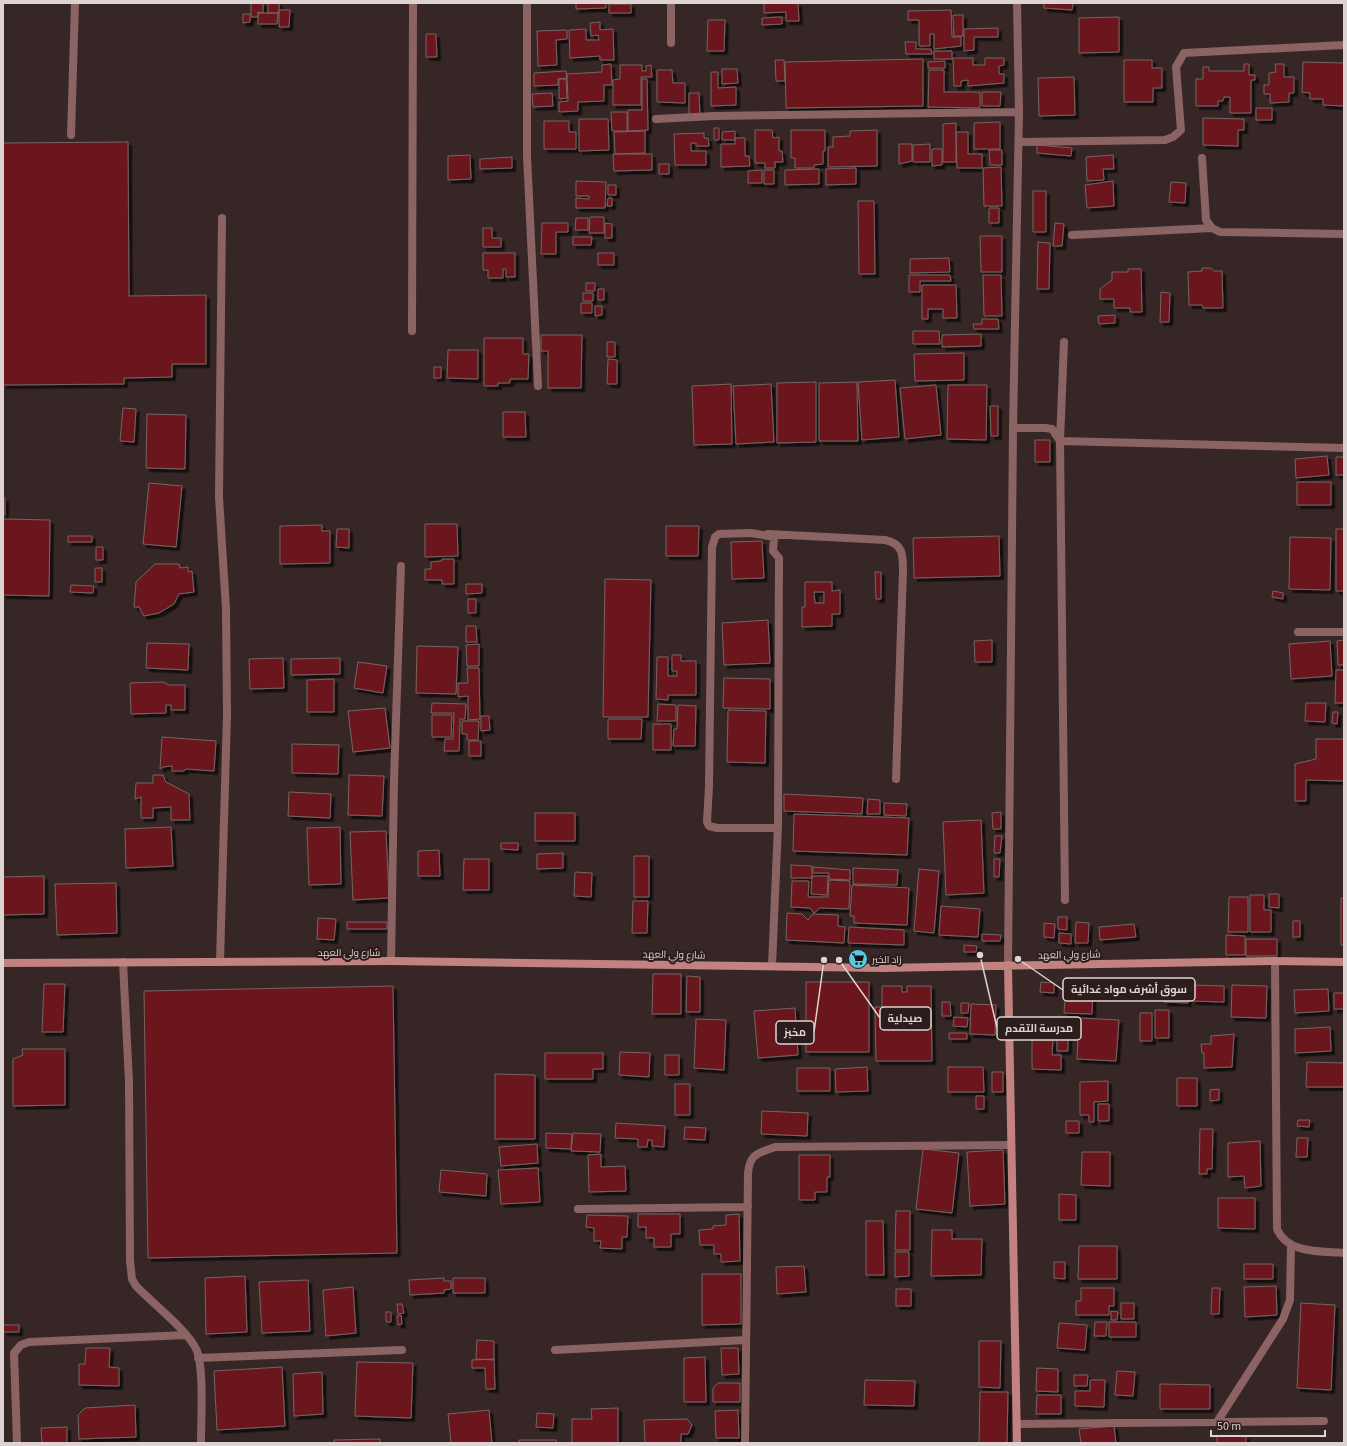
<svg xmlns="http://www.w3.org/2000/svg" width="1347" height="1446" viewBox="0 0 1347 1446" font-family="'Source Sans 3',Cairo,sans-serif">
<defs>
<filter id="shadow"><feDropShadow dx="3.5" dy="3.5" stdDeviation="0" flood-color="#0009"/></filter>
</defs>
<rect width="100%" height="100%" fill="#372626"/>
<path fill="#6b171f" stroke="#776463" fill-rule="evenodd" filter="url(#shadow)" d="M251,3H263V13L258,12V17H251Z
M268,3H279V13H268Z
M576,3H606V8L576,9Z
M764,3H798L799,21H786V12L764,13Z
M1044,3H1073L1072,10L1044,8Z
M609,4H631V13H609Z
M279,10H290L289,27H279Z
M951,10L952,37H961V46L934,49V34H930V46H919V20H908V11Z
M258,13H278L277,24H258Z
M243,14H250V22L243,23Z
M953,15H963V36H954Z
M782,17V24L762,25V18Z
M1119,17V52L1079,53V18Z
M708,20H725L724,51H707Z
M600,22V30L613,29L614,60H600V56L570,58L569,30L586,29V40H599L598,35L591,36L590,23Z
M998,28V37H974V50L964,51V29Z
M567,30V39L556,40L557,65L538,66L537,31Z
M426,34H436L437,57H426Z
M905,42H916V49H931L932,54H906Z
M934,51H952V59H934Z
M953,58H973V65H985V58H1004V65L999,66V74H1004V83L968,86V80L961,81V86H954Z
M923,59V106L786,108L785,62Z
M775,60H784L785,81H776Z
M1124,60H1152V68H1162V88H1153V102H1124Z
M945,61V68H928V62Z
M1303,62L1344,63V106L1323,105V99H1310V93L1302,92Z
M611,64L612,85H604V101L578,102V111L559,112V102L568,101L567,74L602,72V65Z
M1244,64H1249V75H1255V80H1251V113H1230V97H1224L1223,101H1218V106H1196V79H1203V67H1209V71H1244Z
M1275,64H1284V77H1294V93H1289V102L1270,103V94H1264V85H1269V73L1276,72Z
M620,65H642V71H646V66L651,65L652,77H641V105H613V80L620,79Z
M722,69H737L738,83L722,84Z
M657,70H672L673,83H685V103L657,102Z
M929,70H944V92H980V108L928,107Z
M566,71L567,78L558,79V85L534,86V73Z
M711,72H718V88L736,87V105L711,106Z
M1074,77L1075,115L1039,116L1038,78Z
M559,79H566L567,98L559,99Z
M642,79H647L648,130L628,131V110H642Z
M982,92H1001L1000,106H982Z
M552,93L553,106L533,107L532,94Z
M689,93H699L700,114H689Z
M1256,108H1272V120H1256Z
M611,112H627V131H612Z
M1203,118L1244,119V130H1238V146L1203,145Z
M579,119H608L609,150L579,151Z
M544,121H569V132H576V149H544Z
M1000,122V149H974V123Z
M956,123V162H943V124Z
M714,128H719V140H714Z
M755,130H772L773,138L779,137V151H782L783,162H775V168H765V163H755Z
M791,130H825V151H823V164L814,165V168H795V158H791Z
M877,130V166L828,167V147H833V137L850,136V131Z
M645,131V153L615,154L614,132Z
M735,131V140H722V132Z
M956,132H968V154H982V168H957Z
M704,133V138H708L709,146H696V143H691V151H706V165H675L674,134Z
M735,138H745V156H749L750,166L721,167V144H735Z
M128,142L129,296L206,295V364H172V377L124,378V384L3,385V143Z
M899,144H912V161L899,164Z
M930,144V162H913V145Z
M1037,145L1072,148L1071,156L1037,153Z
M932,149H942V165L932,166Z
M989,150H1002V165H990Z
M613,154H652V170L614,171Z
M470,155L471,179L448,180V156Z
M1113,155L1114,169H1103L1104,180L1087,181L1086,157Z
M512,157V168L480,169V159Z
M659,164H669V174H659Z
M1001,167L1002,206H984L983,168Z
M856,168V184L826,185V169Z
M819,169V184L785,185V170Z
M762,170V183H748V171Z
M764,170H774V184H764Z
M576,181L606,182L605,208H576V198L589,199V196H576Z
M1113,181L1114,206L1087,208L1085,185Z
M1171,182L1186,183L1185,203L1169,202Z
M608,185H616V195H608Z
M1033,191H1046V232H1033Z
M608,198H612V206H607Z
M858,201H874L875,274H859Z
M989,208H999V223H989Z
M590,217H604V233H589Z
M576,218H588V230H575Z
M542,223H568V232H556V254H541Z
M605,223L612,224V238H605Z
M1055,223L1064,224L1062,246H1053Z
M483,228H492V238H501V247H483Z
M980,236H1002V272H981Z
M573,237H592L591,245H573Z
M1038,242L1050,243L1049,289H1037Z
M483,253H515V277H506V269H503V278H488V270H483Z
M598,253H614V265H598Z
M949,258L950,272L910,273V259Z
M1202,268H1211L1214,271H1222L1223,308H1203L1202,305H1189L1188,272L1202,271Z
M1128,269H1141L1142,312H1130V308H1114V299H1100V289L1112,280V272H1128Z
M909,275H950L951,281H920V292H909Z
M983,275H1001L1002,316H984Z
M586,283H595V291H586Z
M922,285H956L957,318H943V309H928V319H922Z
M598,289H604V300H598Z
M1161,292L1170,293L1169,322H1160Z
M583,293H593V301H583Z
M581,303H592V313H581Z
M595,306H602V315L595,316Z
M1115,315V323L1099,324L1098,316Z
M982,319H998L999,329H974L973,324H982Z
M913,331H939L940,344H913Z
M981,334V346L942,347V335Z
M541,335H582L581,388H548V351H541Z
M484,338H523V354H529L528,379H510V383H498V386H484Z
M607,342H615V357H607Z
M448,350H478V379L447,378Z
M964,353V380L915,381L914,354Z
M608,359L617,360V384H607Z
M434,367H441V378H434Z
M895,380L899,437L862,440L858,382Z
M816,382V442L777,443V383Z
M857,382L858,441H819V383Z
M731,384L732,444L694,445L692,386Z
M771,384L774,442L736,444L733,386Z
M936,385L941,435L905,439L900,388Z
M948,385H987L986,440L947,439Z
M990,406H998V436H991Z
M123,408L136,409L134,442L120,441Z
M503,412H525L526,437H503Z
M147,414L186,415L185,469L146,468Z
M1035,440H1050V462H1035Z
M1327,456L1329,475L1296,478L1295,459Z
M1336,457H1344V475H1336Z
M1297,482H1331V505H1297Z
M149,483L182,486L176,547L143,544Z
M3,498H5V515H3Z
M3,519L50,520L49,596L3,595Z
M425,524H457L458,556L425,557Z
M322,525V531H330V563L280,564V526Z
M666,526H699L698,556H666Z
M337,529H349V548L336,547Z
M1336,529H1344V591H1336Z
M68,536H92V542H68Z
M999,536L1000,576L914,578L913,538Z
M1290,537L1331,538L1330,590L1289,589Z
M762,541L764,578L732,579L731,542Z
M96,547H103V560H96Z
M442,559H454V584H442V580H425V569H431V562L442,561Z
M155,564H179L180,568L188,567V572L192,571L194,592L179,594L174,604L159,613L144,616L139,607H134L136,582Z
M95,568H102V582H95Z
M875,572H881V599H876Z
M605,579L651,580L648,717H603Z
M805,582H832V591L840,590V614H832V626L802,627V607H805ZM814,592H824V603H815Z
M466,584H482V593L466,594Z
M71,585L94,586L93,593L70,592Z
M1273,591L1283,593V599L1272,597Z
M468,599H476V613H468Z
M768,620L770,663L724,665L722,623Z
M466,626H476L477,642H466Z
M992,640V662H975L974,641Z
M1344,640V665H1338L1337,641Z
M1330,641L1332,676L1291,679L1289,644Z
M147,643L189,644L188,670L146,668Z
M479,644V666H467L466,645Z
M417,646L458,647L456,694L416,693Z
M672,655H681V661H696V695H668V700L656,699L657,657H668V676H677V671H672Z
M283,658L284,688L250,689L249,659Z
M340,658V674L291,675V659Z
M358,662L387,666L383,693L354,688Z
M467,668H479L480,719L468,720V696L458,697V683H468Z
M1336,670H1344V703H1335Z
M724,678L770,679V709L723,708Z
M334,679V712H307V680Z
M163,682L169,685H185V710H171V705H166V713L131,714L130,683Z
M432,703L466,704L465,719H460L459,751H444L445,739H453L454,713H431Z
M1306,703H1326L1325,722L1305,721Z
M658,704L676,705V721H657Z
M678,705L696,706L695,746H673L674,729H677Z
M385,708L390,748L353,752L348,711Z
M728,710L766,711L765,763L727,762Z
M1333,712H1338L1337,724L1332,723Z
M432,715H452L451,737H432Z
M481,716H489L490,730L481,731Z
M608,719H642L641,739H608Z
M462,721H479L478,740H467V734H462Z
M653,724H671V750H653Z
M162,737L216,741L214,771L186,769L184,771H172V766L163,767L160,769Z
M1316,739H1344V781L1306,780V801H1295V764L1316,759Z
M469,741H481V756H469Z
M292,744L339,745L338,774L292,773Z
M153,775H163L166,782L189,794L190,820H171V807L153,808V818H141V797L135,799L136,783H153Z
M349,775L384,776L382,816L348,815Z
M289,792L331,794L330,818L288,816Z
M784,794L863,798L862,814L784,811Z
M868,799L880,800V814H867Z
M884,803L907,804L906,816L884,815Z
M1001,812V829H993L992,813Z
M535,813H575V841H535Z
M794,814L909,818L907,855L793,851Z
M981,820L984,893L946,895L943,822Z
M171,827L173,866L126,868L125,829Z
M340,827L341,884L309,885L307,828Z
M386,831L389,898L353,900L350,832Z
M995,836H1002L1000,853H994Z
M501,843H518V850L501,849Z
M439,850L440,876H418V851Z
M563,853V868L537,869V854Z
M634,856H649V897H634Z
M464,859H489V890H463Z
M994,859H1000L999,877H994Z
M791,865L812,866V878H791Z
M813,867L850,870V880L829,879V873H813Z
M853,868L898,870L897,885L853,884Z
M919,869L939,871L934,933L914,931Z
M575,872L592,873L591,897L574,896Z
M44,876V914L3,915V877Z
M812,876H828L827,895L811,894Z
M829,880L850,881L849,909L820,908L814,913L810,908L791,907L792,881H809L808,897H828Z
M116,883L117,933L57,935L55,884Z
M852,885L909,888L907,925L854,923V916H850Z
M1269,894H1279V908L1269,907Z
M1250,895H1264V910H1271V932H1250Z
M1229,897H1248V932H1228Z
M1341,898H1344V945H1341Z
M633,901H648L647,933H632Z
M941,906L980,909L978,937L939,935Z
M787,913L802,914L808,920L813,914L838,915V926L845,927L844,943L786,940Z
M1058,917H1067V930L1058,929Z
M318,918L336,919L334,940L317,939Z
M1293,921H1300V937H1293Z
M347,922H387V929H347Z
M1076,922L1089,923L1088,943H1075Z
M1044,923L1055,924L1054,938L1044,937Z
M1134,924L1136,937L1100,940L1099,927Z
M849,927L904,930V945L848,943Z
M1059,933L1071,934V944L1059,943Z
M982,934L1001,935L1000,941H982Z
M1226,935L1245,936V955H1226Z
M1246,939H1277V956H1246Z
M964,945L977,946L976,952H964Z
M653,974H681V1014H652Z
M687,976L700,977V1012H686Z
M1166,978L1189,979L1188,1003L1164,1002Z
M806,982H869V1052H806Z
M1041,982L1054,983V993L1040,992Z
M44,984H65L63,1032H42Z
M1066,984L1093,986L1092,1014L1064,1013Z
M1193,985L1224,986V1002L1192,1001Z
M1232,985L1267,986L1266,1018L1231,1017Z
M393,986L397,1253L148,1258L144,991Z
M882,986H902V992H907V986H931L932,1061H876L875,1007H882Z
M1328,989L1329,1011L1295,1013L1294,990Z
M1334,993H1344V1009H1334Z
M942,1002H950L951,1016H942Z
M961,1003H969L968,1013H961Z
M971,1004L996,1005L995,1035L970,1034Z
M795,1008L798,1055L758,1058L754,1011Z
M1155,1010H1169V1038H1155Z
M1140,1013H1152V1041H1140Z
M954,1017L968,1018L967,1027L953,1026Z
M1079,1018L1119,1020L1116,1061L1077,1059Z
M696,1019L726,1020L724,1070L694,1068Z
M1330,1027L1331,1051L1295,1053V1029Z
M949,1033H967V1039H949Z
M1234,1034L1232,1067L1204,1068V1053H1202L1201,1044H1211V1036Z
M1057,1036H1068V1051H1057Z
M1032,1040H1053L1052,1055H1061V1070L1032,1069Z
M22,1049H65V1105L13,1106V1059L23,1055Z
M620,1052L650,1053L649,1077L619,1075Z
M545,1053H603V1069H593V1079H545Z
M665,1055H679V1075H665Z
M1307,1062L1344,1063V1087H1306Z
M867,1067L868,1091L836,1092L835,1069Z
M948,1067H983L984,1092H948Z
M797,1068H830V1091H797Z
M992,1072H1003V1092H992Z
M495,1074L535,1075V1139H495Z
M1177,1078H1197V1106H1177Z
M1108,1081V1101L1094,1102V1122H1089V1115H1080V1082Z
M675,1084H690V1115H675Z
M1219,1089V1100L1210,1101V1090Z
M976,1096H984V1109H976Z
M1098,1104H1109V1121H1098Z
M762,1111L808,1113L807,1136L761,1134Z
M1298,1120H1310L1309,1127L1297,1126Z
M1066,1121H1079V1133H1066Z
M616,1123L665,1126L664,1147L652,1146V1140H648L647,1147H638V1139L615,1138Z
M685,1127L706,1128L705,1140L684,1139Z
M1200,1129H1213L1212,1169H1207V1174H1199Z
M546,1133L572,1134L571,1149L546,1148Z
M573,1133L601,1134L600,1152L571,1151Z
M1297,1138H1308L1307,1157H1296Z
M1260,1141L1261,1186L1245,1188L1244,1176L1228,1177V1143Z
M537,1144L538,1163L501,1166L499,1147Z
M923,1149L959,1153L952,1213L916,1209Z
M1003,1150L1005,1204L970,1206L967,1152Z
M1082,1152H1110V1186L1081,1185Z
M601,1154V1167L625,1166L626,1191L589,1192L588,1155Z
M799,1155H830V1177H827V1192H815V1200H799Z
M538,1168L540,1202L501,1204L498,1170Z
M441,1170L487,1174L486,1196L439,1192Z
M1059,1194L1076,1195V1220H1059Z
M1218,1198H1255V1229L1218,1228Z
M896,1211H910V1250H895Z
M638,1214H680V1234H671V1247H654V1238H646V1227H638Z
M739,1214L740,1261L721,1262V1254H714V1245H700L699,1230L713,1229V1226L726,1225V1215Z
M587,1215L628,1216L627,1237H622V1249L600,1248L601,1241H594V1228L586,1227Z
M866,1221H883L884,1275H866Z
M932,1230H952V1239H982L981,1275L931,1276Z
M1079,1246H1117V1279H1078Z
M895,1252H909V1276L895,1277Z
M1054,1262H1065V1279L1054,1278Z
M1244,1264H1273V1279H1244Z
M804,1266L806,1292L777,1294L776,1267Z
M702,1274H741V1324L702,1325Z
M245,1276L247,1332L206,1334L205,1278Z
M444,1278V1281H451V1289L444,1290V1293L410,1295L409,1280Z
M453,1278H485V1293H453Z
M308,1280L310,1331L262,1333L259,1282Z
M1276,1286L1277,1315L1245,1317L1244,1287Z
M353,1287L356,1333L326,1336L323,1290Z
M1081,1288H1114V1306H1109V1315H1076V1301H1081Z
M1212,1288H1220L1219,1314H1211Z
M896,1289H911V1306H896Z
M1121,1303H1134V1319H1121Z
M1301,1303L1335,1305L1331,1390L1297,1388Z
M397,1304H402L404,1313L398,1314Z
M1111,1311L1118,1312L1117,1320H1111Z
M386,1312H391V1322H386Z
M401,1315L402,1324L398,1325L397,1316Z
M1095,1322H1107L1106,1336H1094Z
M1109,1322H1136V1337H1109Z
M1059,1323L1087,1325L1085,1350L1057,1348Z
M3,1325H19V1332H3Z
M477,1340L494,1341V1360L476,1359Z
M979,1341H1001L1000,1388L979,1387Z
M86,1348H110L109,1367L119,1368V1386L79,1385V1364H85Z
M721,1348H738L739,1374L722,1375Z
M705,1357L706,1402H684V1358Z
M472,1360L494,1359L495,1389H486L485,1368H472Z
M357,1362L413,1363L411,1418L355,1416Z
M282,1367L285,1426L217,1430L214,1371Z
M1037,1368L1058,1369V1392L1036,1391Z
M1117,1371L1135,1372L1133,1396L1115,1395Z
M322,1372L323,1414L294,1416L293,1374Z
M1074,1375H1088L1087,1386H1074Z
M865,1380L915,1381L914,1406L864,1405Z
M1090,1380H1105L1104,1407L1075,1406V1391H1090Z
M718,1383H740V1402H713V1388Z
M1160,1384L1210,1385V1409H1160Z
M980,1392H1008L1007,1443H979Z
M1037,1395H1061V1414H1036Z
M135,1405L136,1437L79,1439L78,1415L85,1408Z
M618,1408V1443H572V1419H592L591,1409Z
M489,1410L492,1443H451L448,1414Z
M738,1410L739,1438H716L715,1411Z
M537,1413L554,1414L553,1428L536,1427Z
M687,1419L692,1425L688,1434H681V1443H645L644,1420Z
M1114,1426L1116,1443H1081L1079,1429Z
M67,1427V1443H42L41,1428Z
M1217,1436H1246V1443H1217Z
M380,1439V1443H334V1440Z
M519,1440H556V1443H519Z"/>
<g fill="none" stroke-linecap="round" stroke-linejoin="round">
<path stroke="#8b6362" stroke-width="8" d="M71,135L75,3"/>
<path stroke="#8b6362" stroke-width="8" d="M527,3V155L538,386
M671,43V3
M656,119L714,116L1019,112
M1019,142L1165,140L1173,137L1181,130L1176,67L1184,53L1344,45
M1202,158L1206,220L1212,228L1220,232L1344,234
M1072,235L1212,228
M412,331L413,3
M1064,342L1060,441L1065,900
M1013,428H1045L1052,429L1060,441L1344,448
M768,534L885,540C903,544 903,554 903,570L896,779
M1298,632H1344
M220,961L227,715L226,609L219,497L222,218
M391,961L394,781L401,566
M1275,961L1277,1229C1288,1254 1320,1251 1344,1253
M123,962L129,1082L130,1261L132,1279L136,1286C151,1302 189,1331 197,1351C204,1370 201,1421 201,1443
M1008,965L1013,428L1019,112L1017,3
M772,966L778,825L779,558L773,551L774,537L751,533L719,534L715,537L712,547L709,786L707,822L709,826L717,828H778
M578,1209L748,1207
M555,1350L746,1340
M198,1358L402,1350
M1217,1422L1283,1319L1290,1300L1291,1245
M1017,1424L1324,1421
M17,1443L14,1353L21,1345L29,1342L186,1335
M745,1443L748,1173C750,1153 759,1153 775,1147L1011,1145"/>
<path stroke="#c18280" stroke-width="8" d="M3,963L391,961L882,968L1275,961L1344,962
M1008,965L1017,1443"/>
</g>
<defs>
<g id="supermarket-disc" transform="scale(1)"><circle r="9.5" fill="#59c8e5" stroke="#2c1d1c"/><path d="M-6-5.5h2.5l.6 2H6L4.5 2H-2.5L-4.4-4H-6ZM-1.5 3.2a1.3 1.3 0 1 0 .1 0ZM3 3.2a1.3 1.3 0 1 0 .1 0Z" fill="#111"/></g>
</defs>
<g fill-rule="evenodd">
<use href="#supermarket-disc" x="858" y="959"/>
</g>
<g text-anchor="middle" stroke-width="4" stroke-linejoin="round" paint-order="stroke">
<g font-size="10" fill="#ded3d3" stroke="#2c1d1c">
<text x="349" y="956">شارع ولي العهد</text>
<text transform="translate(674 954) rotate(1)" y="4">شارع ولي العهد</text>
<text transform="translate(1069 954) rotate(-1)" y="4">شارع ولي العهد</text>
</g>
<g font-size="10" fill="#ded3d3" stroke="#2c1d1c" text-anchor="start">
<text x="872" y="963">زاد الخير</text>
</g>
</g>
<path fill="none" stroke="#ded3d3" stroke-width="1.5" d="M1018 959L1063 990M839 960L880 1018M980 955L997 1028M824 960L814 1032"/>
<g fill="#ded3d3" stroke="#2c1d1c" stroke-width="1.5">
<circle cx="1018" cy="959" r="4"/>
<circle cx="839" cy="960" r="4"/>
<circle cx="980" cy="955" r="4"/>
<circle cx="824" cy="960" r="4"/>
</g>
<g fill="#2c1d1c" stroke="#ded3d3" stroke-width="1.5">
<rect x="1063" y="978" width="132" height="23" rx="4"/>
<rect x="880" y="1007" width="51" height="23" rx="4"/>
<rect x="997" y="1017" width="84" height="23" rx="4"/>
<rect x="776" y="1021" width="38" height="23" rx="4"/>
</g>
<g font-size="11" text-anchor="middle" font-weight="bold" fill="#ded3d3">
<text x="1129" y="993">سوق أشرف مواد غدائية</text>
<text x="905" y="1022">صيدلية</text>
<text x="1039" y="1032">مدرسة التقدم</text>
<text x="795" y="1036">مخبز</text>
</g>
<rect width="1347" height="1446" fill="none" stroke="#ded3d3" stroke-width="8"/>
<path d="M1211 1430v6h114v-6" fill="none" stroke="#ded3d3" stroke-width="2"/>
<text x="1217" y="1430" font-size="12" fill="#ded3d3" stroke="#2c1d1c" stroke-width="3" paint-order="stroke">50 m</text>
</svg>
